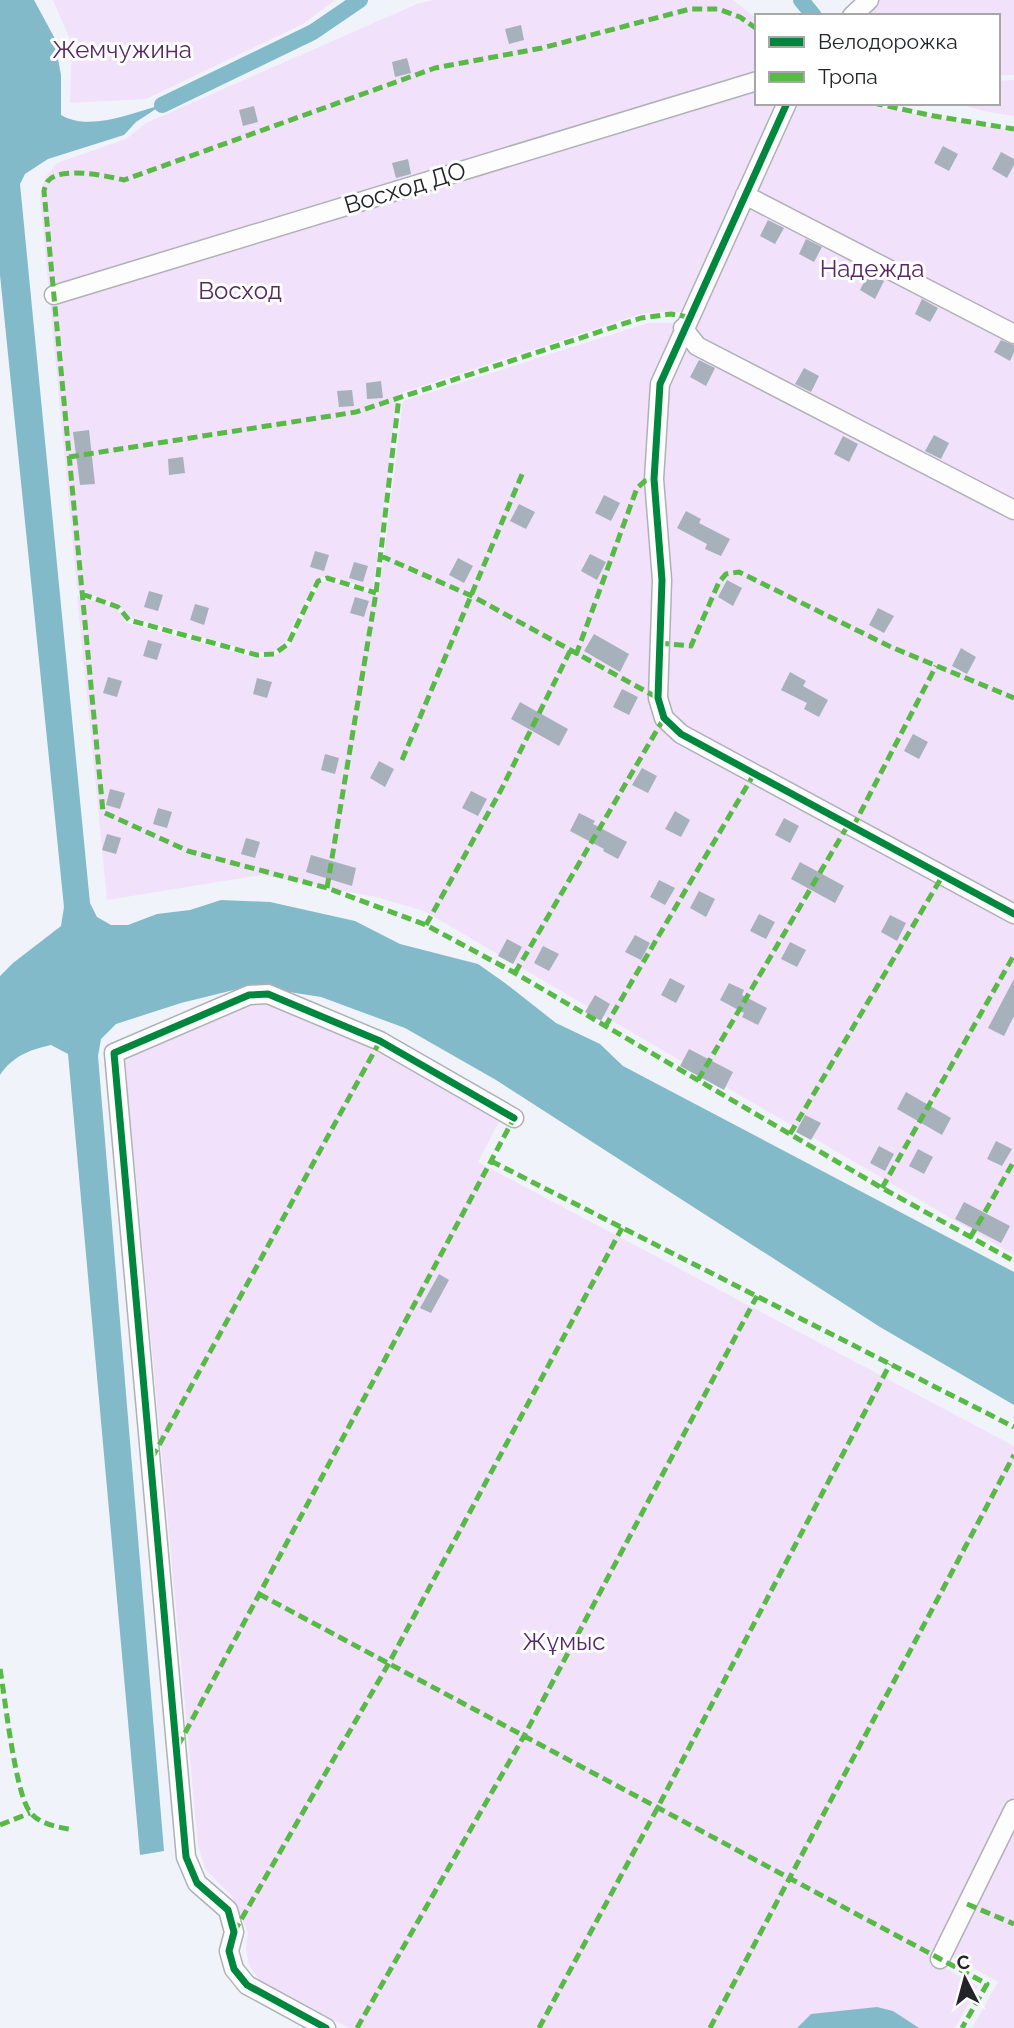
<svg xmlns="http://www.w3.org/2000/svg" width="1014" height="2028" viewBox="0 0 1014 2028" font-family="Raleway,sans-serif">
<rect width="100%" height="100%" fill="#f1f3fa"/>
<path fill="#f1e1fb" d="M53,0H335L303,24L146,99L70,103L72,44Z
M434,0H733L757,19V103H783L686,313L668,311L640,314L398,394L373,589L326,575L315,580L286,641L273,651L256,652L130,617L118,604L77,589L40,196L45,178L57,163L126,139L146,123L417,4Z
M878,0H1014V75H998V16H861Z
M1014,80V116L983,111L957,103H998V81Z
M792,103H867L875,107L1014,131V503L700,340L691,327Z
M648,323H679L685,344L1014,517V1255L424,911L376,897L261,875L107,900L77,595L116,609L127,623L257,658L274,657L290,646L320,583L328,581L379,595L403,401Z
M269,1002L379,1049L500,1120L478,1162L1014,1446V1805L934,1962L978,1986L955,2028H349L260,1981L249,1965L246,1949L248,1933L232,1896L205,1869L198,1845L125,1058L247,1006Z
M1014,1828V2028H972L998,1982L950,1955Z"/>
<path fill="#83baca" d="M0,0H34L54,37L61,75V115C90,132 131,113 162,105L136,122L124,135L48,159L25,174L20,184L90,903L97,917L111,925H128L157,914L190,910L221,900L270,902L355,921L400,944L478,964L505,983L556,1023L600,1044L623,1066L1014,1272V1405L880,1327L496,1080L405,1028L321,997L250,986L181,1003L116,1024L101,1039L98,1056L164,1851L140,1855L68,1054L51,1045C29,1050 13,1056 0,1075V976L13,963L61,926L64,907L0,275Z
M877,2007L893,2011L919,2028H797L811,2014Z"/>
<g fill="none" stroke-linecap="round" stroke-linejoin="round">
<path stroke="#83baca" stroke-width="16" d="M801,0L814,16
M162,105L313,32L360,0"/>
</g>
<path fill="#a6b1bb" d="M521,25L524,40L509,44L505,29Z
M407,58L411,73L395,77L392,62Z
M254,106L258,122L243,126L239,110Z
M943,146L958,154L949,171L934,163Z
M1001,152L1014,159V165L1007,178L992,169Z
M408,159L411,174L396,178L392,163Z
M768,220L784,228L775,244L760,236Z
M806,239L822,247L814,262L799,254Z
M869,273L884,281L875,299L860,290Z
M922,299L938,308L930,322L915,314Z
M1001,340L1014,345V352L1010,361L994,352Z
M699,360L715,368L706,386L690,377Z
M804,368L819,376L811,392L795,384Z
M381,381L383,398L367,399L366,383Z
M352,390L354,406L339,407L337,391Z
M89,430L95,484L80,485L73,432Z
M934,435L949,443L941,459L925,451Z
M843,436L858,444L849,462L834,454Z
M183,457L185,473L169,475L168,459Z
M604,495L620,503L611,521L595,513Z
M519,504L535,512L526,529L510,521Z
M686,511L701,519L699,523L730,539L721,556L705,549L707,544L677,528Z
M315,551L329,555L324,571L310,567Z
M590,554L606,562L597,580L581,571Z
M458,558L473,566L464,583L449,575Z
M354,562L368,566L363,582L349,578Z
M727,580L742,588L733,606L718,597Z
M149,591L163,595L158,611L144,607Z
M355,597L369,601L364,617L350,613Z
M195,604L209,608L204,625L190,620Z
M878,608L894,616L884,633L869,625Z
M594,634L629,654L620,672L584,651Z
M148,640L162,644L157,660L143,656Z
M961,648L976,657L967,674L952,666Z
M790,672L806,681L803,686L828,700L819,717L804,709L807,703L781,690Z
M108,677L122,681L117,697L103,693Z
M257,678L272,682L267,698L253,694Z
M622,689L638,697L629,715L613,707Z
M520,702L568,729L559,746L511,719Z
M913,734L928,742L919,759L904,751Z
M325,754L339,758L335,774L321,770Z
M379,761L394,769L385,787L370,778Z
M642,768L657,776L648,793L632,785Z
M110,789L125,793L120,809L106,805Z
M471,791L487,799L478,816L462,808Z
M158,808L172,812L167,828L153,824Z
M675,811L690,820L681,837L665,829Z
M579,813L595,821L593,824L627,842L618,859L603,851L604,849L570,831Z
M784,818L799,826L790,843L775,835Z
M107,834L121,838L116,854L102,850Z
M246,838L260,842L255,858L241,854Z
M311,855L356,868L352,886L306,872Z
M800,862L844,886L835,903L791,879Z
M659,880L675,888L665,905L650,897Z
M699,891L715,899L706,917L690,908Z
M759,914L775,922L766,939L750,931Z
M890,915L906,923L897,941L881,932Z
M635,935L650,943L641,960L625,952Z
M507,939L522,947L513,964L498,956Z
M790,942L806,950L797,967L781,959Z
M543,946L559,954L549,971L534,963Z
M670,978L685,986L676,1003L661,995Z
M1014,979V1016L1004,1036L988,1028Z
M729,983L744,990L742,995L767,1008L758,1025L742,1017L744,1013L720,1000Z
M595,995L610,1004L601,1021L585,1012Z
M689,1049L733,1072L724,1090L680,1066Z
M906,1092L951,1118L942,1135L897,1109Z
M805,1115L821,1123L811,1140L796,1132Z
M996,1141L1012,1149L1002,1166L987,1159Z
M879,1146L894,1154L885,1171L870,1163Z
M918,1149L933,1157L924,1174L909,1166Z
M964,1202L1010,1226L1001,1243L955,1219Z
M439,1274L449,1280L431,1313L420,1308Z"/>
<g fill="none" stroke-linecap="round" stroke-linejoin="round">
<g stroke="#b0b1b6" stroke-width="21">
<path id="minor" d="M852,16L869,0
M787,103L660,384L654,479L662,580L658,698L664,718L681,734L1014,914
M745,195L1014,334
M54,295L757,81
M683,328L697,346L1014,510
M940,1959L1014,1809
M326,2028L247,1985L234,1969L229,1951L234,1932L228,1910L197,1883L186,1857L114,1053L249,995L268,994L380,1041L514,1118"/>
</g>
<use href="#minor" stroke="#fdfdfe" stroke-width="18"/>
<path stroke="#58b947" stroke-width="5" stroke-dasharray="10 5" stroke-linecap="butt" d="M757,29L740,17L718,9H690L542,48L435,68L124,180C108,176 60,166 48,181C47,182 44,190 44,191L103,812L188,851L327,888L426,925L515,973L882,1188L1014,1261
M873,103L934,116L1014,129
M69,457L356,412L641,318L671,314L689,317
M381,556L472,596L658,698
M82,594L118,607L129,620L257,655L274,654L288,644L318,581L327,578L376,593
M659,643L691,646L719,582L726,574L739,572L891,647L1014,698
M576,655L637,488L645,481L654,479
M402,760L523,472
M853,827L936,666
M327,888L376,593L399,397
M426,925L501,790L570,651
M515,973L664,718
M605,1027L754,774
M698,1080L848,825
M790,1134L943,875
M491,1161L1014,1427
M882,1188L1014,955
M970,1238L1014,1161
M152,1458L380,1041
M259,1594L987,1984L962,2028
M0,1669C5,1697 15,1793 30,1812C38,1823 56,1827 69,1829
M178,1746L514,1118
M0,1825L30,1813
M967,1904L1014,1924
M234,1932L389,1663L622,1228
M357,2028L524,1736L757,1296
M539,2028L658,1807L890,1364
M710,2028L1014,1455"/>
<g stroke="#fff" stroke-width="11">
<path id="cycleway" d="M787,103L660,384L654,479L662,580L658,698L664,718L681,734L1014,914
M326,2028L247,1985L234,1969L229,1951L234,1932L228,1910L197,1883L186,1857L114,1053L249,995L268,994L380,1041L514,1118"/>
</g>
<use href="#cycleway" stroke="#00873e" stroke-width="7"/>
</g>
<g text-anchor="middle" stroke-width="6" stroke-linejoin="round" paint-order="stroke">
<g font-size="24" fill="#562865" stroke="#fff">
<text x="122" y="58">Жемчужина</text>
<text x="872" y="277">Надежда</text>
<text x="240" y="299">Восход</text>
<text x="564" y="1650">Жұмыс</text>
</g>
<g font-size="24" fill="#222428" stroke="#fff">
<text transform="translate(405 188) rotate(-17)" y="8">Восход ДО</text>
</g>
</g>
<rect x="755" y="14" width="245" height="91" fill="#ffffff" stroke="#a7a7a9" stroke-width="2"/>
<rect x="769" y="37" width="35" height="10" fill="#00873e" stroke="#a7a7a9" stroke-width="2"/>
<text x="818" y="49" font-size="21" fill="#222428">Велодорожка</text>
<rect x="769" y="72" width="35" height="10" fill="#58b947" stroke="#a7a7a9" stroke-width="2"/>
<text x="818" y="84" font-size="21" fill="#222428">Тропа</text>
<g transform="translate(965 1979) rotate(354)" stroke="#ffffff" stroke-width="5" paint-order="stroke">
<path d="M0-5L12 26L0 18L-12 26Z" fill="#222428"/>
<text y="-10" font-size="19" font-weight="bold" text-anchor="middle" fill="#222428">С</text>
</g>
</svg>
